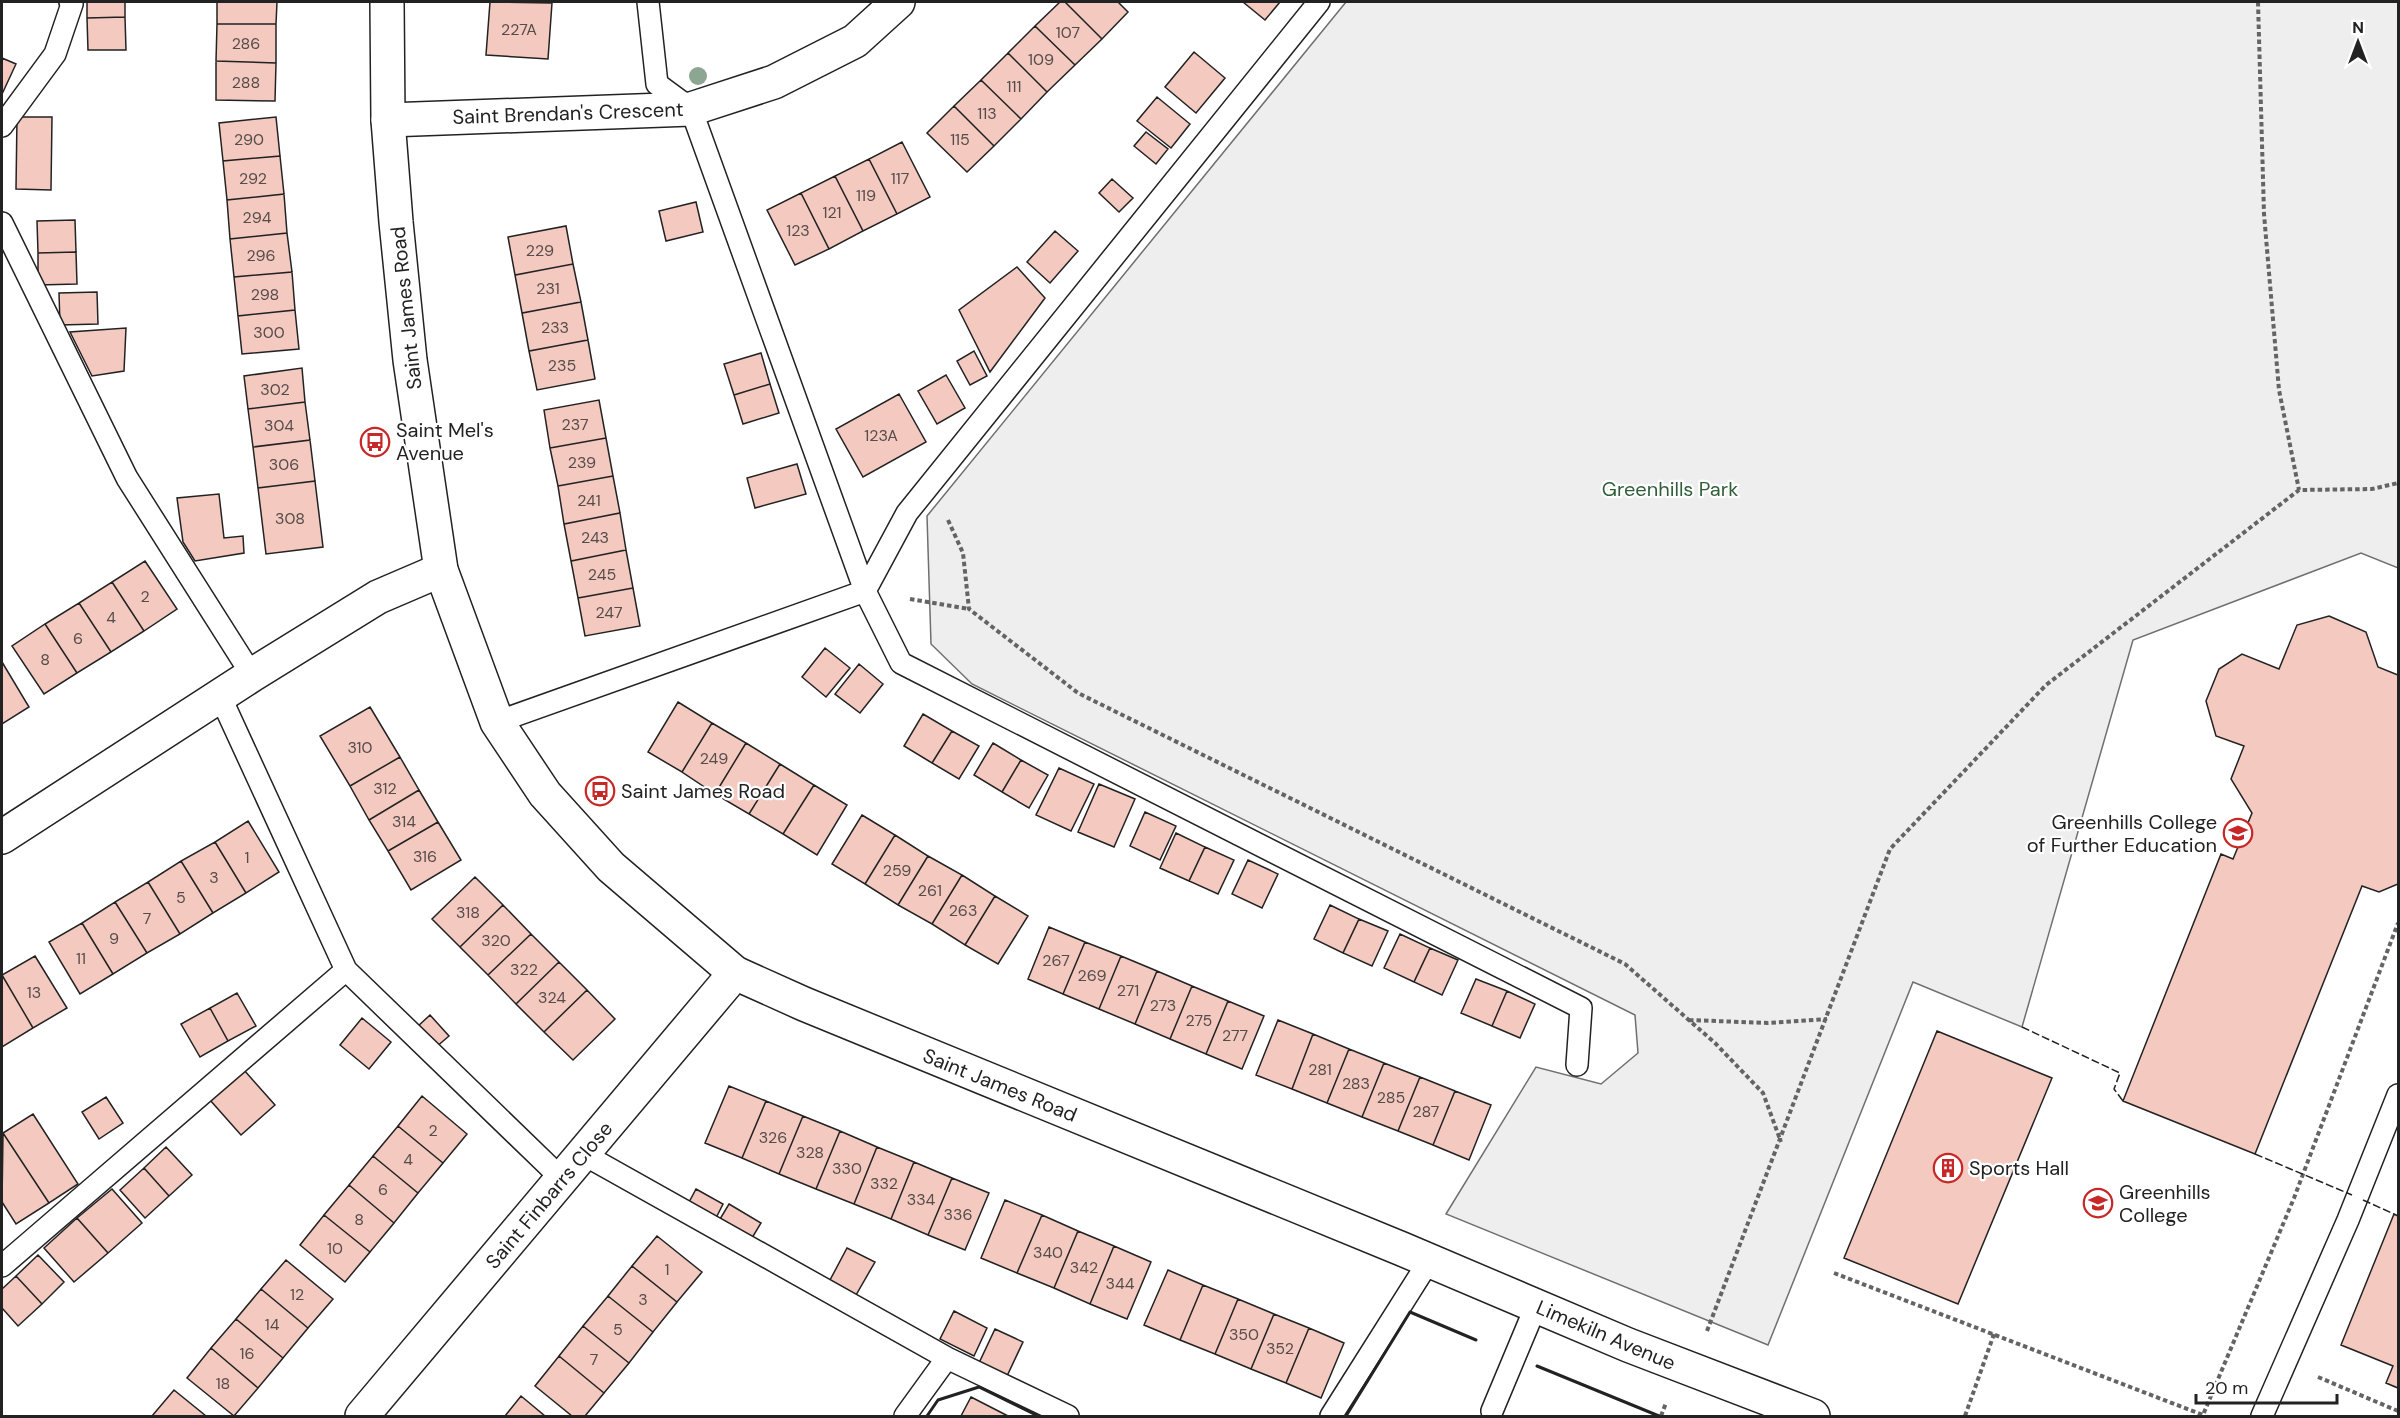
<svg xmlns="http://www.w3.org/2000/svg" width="2400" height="1418" viewBox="0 0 2400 1418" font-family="'DM Sans',sans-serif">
<rect width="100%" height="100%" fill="#fff"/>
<path fill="#eee" stroke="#6f6f6f" stroke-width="1.5" d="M1346,2H2398V568L2361,553L2133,640L2022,1027L1913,982L1768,1345L1446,1214L1536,1067L1601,1084L1638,1053L1635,1015L972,684L931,644L927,516Z"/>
<path fill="#f3c9c0" stroke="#222" stroke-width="1.5" d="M87,2H125V17L87,18Z
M217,2H277L276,24H217Z
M490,2L552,3L548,59L486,55Z
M1060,2H1065L1102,39L1075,65L1035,26Z
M1065,2H1118L1128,12L1102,39Z
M1243,2H1280L1265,20Z
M125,17L126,50H88L87,18Z
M217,24H276V63L216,61Z
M1035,26L1075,65L1047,92L1008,53Z
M1194,52L1225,78L1196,113L1165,87Z
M1008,53L1047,92L1021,119L981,80Z
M2,58L16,64L3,92L2,91Z
M216,61L276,63L275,101L216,100Z
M981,80L1021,119L994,146L954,106Z
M1157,97L1190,124L1171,148L1137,121Z
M954,106L994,146L967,172L927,133Z
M17,117H52L51,190L16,189Z
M276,117L280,156L223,161L219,123Z
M1146,132L1168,149L1156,164L1134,146Z
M902,142L930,197L897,214L869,159Z
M280,156L284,194L227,200L223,161Z
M869,159L897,214L863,231L835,176Z
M835,176L863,231L829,249L801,193Z
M1112,179L1133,198L1119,212L1099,193Z
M801,193L829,249L795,265L767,210Z
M284,194L287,233L230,239L227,200Z
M696,202L703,232L666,241L659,211Z
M75,220L76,252L38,253L37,221Z
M566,226L573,264L515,275L508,237Z
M1055,231L1078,251L1050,283L1027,262Z
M287,233L292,272L234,277L230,239Z
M76,252L77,284L38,285V253Z
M573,264L581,302L522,313L515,275Z
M1017,267L1045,298L990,372L959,310Z
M292,272L295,310L238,316L234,277Z
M97,292L98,324L60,325L59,293Z
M581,302L588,340L529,351L522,313Z
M295,310L299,349L242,354L238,316Z
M126,328L124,371L92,376L70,332Z
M588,340L595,379L537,390L529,351Z
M974,351L987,376L970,385L957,361Z
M761,353L770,384L734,395L724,364Z
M302,368L305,402L248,409L244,376Z
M946,375L965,408L937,424L918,391Z
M770,384L779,413L743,424L734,395Z
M899,394L926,442L863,477L836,429Z
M599,400L606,438L550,448L544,410Z
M305,402L310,440L253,447L248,409Z
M606,438L613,476L558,486L550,448Z
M310,440L315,481L258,488L253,447Z
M797,464L806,494L755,508L747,478Z
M613,476L620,513L564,524L558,486Z
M315,481L323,547L266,554L258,488Z
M219,494L224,538L243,536L244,553L195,561L183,542L177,498Z
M620,513L626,550L571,561L564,524Z
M626,550L633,588L578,598L571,561Z
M145,561L177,609L144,631L112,582Z
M112,582L144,631L111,652L79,603Z
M633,588L640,626L585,636L578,598Z
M79,603L111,652L77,673L45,624Z
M2329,616L2366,632L2378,667L2398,675V884L2379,892L2362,886L2255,1154L2123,1101L2221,854L2233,859L2252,813L2231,779L2244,746L2216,736L2206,701L2219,669L2242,654L2279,669L2297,625Z
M45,624L77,673L44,694L12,646Z
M825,648L850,668L826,697L802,677Z
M2,662L29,707L2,724Z
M859,664L883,684L860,713L835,694Z
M678,702L712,723L682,772L648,752Z
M370,707L400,757L350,786L320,736Z
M923,714L952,731L932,763L904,746Z
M712,723L746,743L715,794L682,772Z
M952,731L979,746L959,779L932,763Z
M746,743L780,764L749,814L715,794Z
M993,743L1021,760L1002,792L974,775Z
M400,757L419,790L369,820L350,786Z
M1021,760L1048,775L1029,808L1002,792Z
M780,764L814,785L783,834L749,814Z
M1059,768L1094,784L1071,831L1036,815Z
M1099,784L1135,799L1114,847L1078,832Z
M814,785L847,805L817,855L783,834Z
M419,790L438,822L388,851L369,820Z
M1145,812L1176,826L1160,860L1130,846Z
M862,815L895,835L865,884L832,864Z
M248,821L279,872L246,893L215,842Z
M438,822L461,860L411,890L388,851Z
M1176,833L1205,847L1189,881L1160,868Z
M895,835L928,856L898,905L865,884Z
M215,842L246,893L213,913L181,861Z
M1205,847L1234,860L1218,894L1189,881Z
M928,856L962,875L932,924L898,905Z
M1248,860L1278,874L1262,908L1232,894Z
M181,861L213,913L180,934L148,882Z
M962,875L995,896L965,945L932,924Z
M475,877L503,905L460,947L432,919Z
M148,882L180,934L147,953L115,902Z
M995,896L1028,916L998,964L965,945Z
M115,902L147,953L113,974L82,923Z
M503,905L531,934L488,975L460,947Z
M1330,905L1359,919L1343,953L1314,939Z
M1359,919L1388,931L1372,966L1343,953Z
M82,923L113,974L80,994L49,942Z
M1049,927L1085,942L1063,994L1028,979Z
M531,934L559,962L516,1004L488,975Z
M1400,934L1430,948L1414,982L1384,968Z
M1085,942L1121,956L1099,1009L1063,994Z
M1430,948L1458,960L1442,995L1414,982Z
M35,956L67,1008L33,1028L2,975Z
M1121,956L1157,971L1135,1024L1099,1009Z
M559,962L587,990L544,1032L516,1004Z
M1157,971L1192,986L1170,1039L1135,1024Z
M2,975L33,1028L2,1047Z
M1476,979L1507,991L1492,1026L1461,1013Z
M1192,986L1228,1001L1206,1054L1170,1039Z
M587,990L615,1019L573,1060L544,1032Z
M1507,991L1535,1004L1520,1038L1492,1026Z
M237,993L256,1026L228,1041L210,1008Z
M1228,1001L1264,1016L1242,1069L1206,1054Z
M210,1008L228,1041L200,1057L181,1024Z
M430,1015L449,1036L435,1048L417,1027Z
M362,1018L391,1042L369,1069L340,1045Z
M1278,1020L1313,1034L1292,1089L1256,1075Z
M1937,1031L2052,1078L1958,1304L1844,1258Z
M1313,1034L1349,1049L1327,1103L1292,1089Z
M1349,1049L1384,1063L1362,1117L1327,1103Z
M1384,1063L1420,1077L1398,1131L1362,1117Z
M244,1070L275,1105L241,1135L210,1100Z
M1420,1077L1455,1091L1433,1145L1398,1131Z
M729,1086L766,1101L742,1158L705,1143Z
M1455,1091L1491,1105L1469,1160L1433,1145Z
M422,1096L467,1134L443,1163L398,1126Z
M106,1097L123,1123L99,1139L82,1112Z
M766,1101L803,1116L779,1174L742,1158Z
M33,1114L78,1184L49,1203L3,1133Z
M803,1116L840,1131L816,1189L779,1174Z
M398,1126L443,1163L418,1193L373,1156Z
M840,1131L877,1147L854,1204L816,1189Z
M3,1133L49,1203L16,1224L2,1202Z
M166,1147L192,1175L169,1196L144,1168Z
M877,1147L914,1162L891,1219L854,1204Z
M373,1156L418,1193L394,1223L349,1185Z
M914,1162L952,1178L928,1235L891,1219Z
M144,1168L169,1196L145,1218L120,1190Z
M952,1178L989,1193L965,1250L928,1235Z
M349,1185L394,1223L370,1252L324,1215Z
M112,1189L142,1223L108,1253L77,1218Z
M696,1189L723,1204L714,1222L687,1206Z
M1005,1200L1042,1215L1017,1273L981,1258Z
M729,1204L761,1223L749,1243L717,1224Z
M2394,1214L2398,1216V1388L2386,1383L2393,1366L2341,1345Z
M324,1215L370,1252L345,1282L300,1245Z
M1042,1215L1078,1231L1054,1288L1017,1273Z
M77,1218L108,1253L74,1282L44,1248Z
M1078,1231L1114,1246L1090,1304L1054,1288Z
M657,1236L702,1272L677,1302L632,1266Z
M1114,1246L1151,1262L1127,1319L1090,1304Z
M847,1248L875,1262L856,1295L830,1280Z
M38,1255L64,1282L42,1304L16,1276Z
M286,1260L333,1299L308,1328L261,1289Z
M632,1266L677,1302L653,1332L608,1296Z
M1168,1270L1203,1285L1180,1340L1144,1325Z
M16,1276L42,1304L18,1326L2,1308V1289Z
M1203,1285L1238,1299L1215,1354L1180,1340Z
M261,1289L308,1328L283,1358L236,1319Z
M608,1296L653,1332L629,1363L583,1326Z
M1238,1299L1274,1314L1251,1369L1215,1354Z
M954,1311L987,1328L974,1356L940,1339Z
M1274,1314L1309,1328L1286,1383L1251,1369Z
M236,1319L283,1358L258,1388L211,1348Z
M583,1326L629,1363L604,1393L559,1356Z
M1309,1328L1344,1343L1321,1398L1286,1383Z
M995,1329L1023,1342L1007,1376L979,1363Z
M211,1348L258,1388L234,1416L187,1378Z
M559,1356L604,1393L585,1416H572L535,1386Z
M174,1390L206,1416H152Z
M521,1396L545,1416H505Z
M971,1397L1008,1416H961Z"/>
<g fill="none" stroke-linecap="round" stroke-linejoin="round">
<g stroke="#222" stroke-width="24">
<path id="lane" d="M648,2L657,84L691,109L865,591L901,663L1581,1008L1577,1065
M2,126L55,54L72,4L70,2
M2,223L127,478L252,675
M220,696L346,970L562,1179
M497,722L865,591L907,513L1319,2
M583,1154L947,1358L1068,1416
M2,1266L346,970
M1492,1411L1536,1306
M905,1416L947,1358
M1331,1416L1429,1261
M2262,1416L2348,1220L2398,1095"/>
</g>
<g stroke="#222" stroke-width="36">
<path id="street" d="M388,120L691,109L774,82L855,41L898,2
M2,837L252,675L378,597L441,570
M362,1416L735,973"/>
</g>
<g stroke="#222" stroke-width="36">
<path id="secondary" d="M387,2L388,120L396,222L410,360L441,570L497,722L545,794L611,867L735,973L804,1004L1402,1249L1628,1345L1813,1416"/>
</g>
<path stroke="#646464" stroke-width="4" stroke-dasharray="4.5 3" stroke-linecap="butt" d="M2258,2L2264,214L2279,390L2299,490
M948,520L963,553L969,609L1078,693L1625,964L1715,1043L1763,1093L1781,1142
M910,599L969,609
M1689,1020L1768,1023L1827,1019
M1834,1273L2203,1415L2294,1198L2398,923
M1707,1331L1890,849L2046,685L2299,490L2372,489L2398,483
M2318,1377L2398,1411
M1661,1416L1666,1403
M1965,1416L1994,1334"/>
<use href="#lane" stroke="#fff" stroke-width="21"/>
<use href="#street" stroke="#fff" stroke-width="33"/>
<use href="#secondary" stroke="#fff" stroke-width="33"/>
<path stroke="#222" stroke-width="1.5" stroke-dasharray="8 3" stroke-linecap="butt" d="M2022,1027L2120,1073L2114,1089L2123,1101
M2255,1154L2352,1195
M2363,1200L2394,1214"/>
<path stroke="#222" stroke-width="3" d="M1537,1366L1659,1416
M927,1416L938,1400L979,1387L1038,1416
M1346,1416L1410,1312L1476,1340"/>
</g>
<circle fill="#8da692" cx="698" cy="76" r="9"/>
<defs>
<g id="bus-ring" transform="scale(1.5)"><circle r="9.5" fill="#fff" stroke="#c62828" stroke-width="1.5"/><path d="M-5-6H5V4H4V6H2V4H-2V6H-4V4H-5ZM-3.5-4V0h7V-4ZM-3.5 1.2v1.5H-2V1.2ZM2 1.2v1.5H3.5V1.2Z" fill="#c62828"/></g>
<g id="university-ring" transform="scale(1.5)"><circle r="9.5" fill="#fff" stroke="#c62828" stroke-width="1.5"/><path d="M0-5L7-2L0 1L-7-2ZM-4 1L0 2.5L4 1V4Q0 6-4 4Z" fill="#c62828"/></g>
<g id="building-ring" transform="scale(1.5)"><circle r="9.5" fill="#fff" stroke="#c62828" stroke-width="1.5"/><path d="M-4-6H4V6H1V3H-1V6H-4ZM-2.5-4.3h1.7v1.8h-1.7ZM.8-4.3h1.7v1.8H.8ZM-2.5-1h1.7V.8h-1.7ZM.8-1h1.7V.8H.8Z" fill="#c62828"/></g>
<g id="school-ring" transform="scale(1.5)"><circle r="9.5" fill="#fff" stroke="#c62828" stroke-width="1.5"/><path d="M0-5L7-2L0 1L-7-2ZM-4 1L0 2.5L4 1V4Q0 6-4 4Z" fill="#c62828"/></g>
</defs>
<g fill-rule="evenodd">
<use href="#bus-ring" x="375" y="442"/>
<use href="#bus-ring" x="600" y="791"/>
<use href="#university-ring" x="2238" y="833"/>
<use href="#building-ring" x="1948" y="1168"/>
<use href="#school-ring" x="2098" y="1203"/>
</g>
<g text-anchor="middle" stroke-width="4.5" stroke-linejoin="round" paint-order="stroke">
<g font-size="16" fill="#564c4a">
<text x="519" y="35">227A</text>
<text x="1068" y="38">107</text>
<text x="246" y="49">286</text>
<text x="1041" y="65">109</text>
<text x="246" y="88">288</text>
<text x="1014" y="92">111</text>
<text x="987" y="119">113</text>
<text x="249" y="145">290</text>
<text x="960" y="145">115</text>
<text x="253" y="184">292</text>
<text x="900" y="184">117</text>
<text x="866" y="201">119</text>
<text x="832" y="218">121</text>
<text x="257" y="223">294</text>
<text x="798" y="236">123</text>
<text x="540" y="256">229</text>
<text x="261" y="261">296</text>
<text x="548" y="294">231</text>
<text x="265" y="300">298</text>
<text x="555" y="333">233</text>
<text x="269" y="338">300</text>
<text x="562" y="371">235</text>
<text x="275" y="395">302</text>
<text x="575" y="430">237</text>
<text x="279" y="431">304</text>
<text x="881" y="441">123A</text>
<text x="582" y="468">239</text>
<text x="284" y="470">306</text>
<text x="589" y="506">241</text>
<text x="290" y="524">308</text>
<text x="595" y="543">243</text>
<text x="602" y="580">245</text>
<text x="145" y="602">2</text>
<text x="609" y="618">247</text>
<text x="111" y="623">4</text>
<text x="78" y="644">6</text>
<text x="45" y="665">8</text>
<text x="360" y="753">310</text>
<text x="714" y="764">249</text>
<text x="385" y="794">312</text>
<text x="404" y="827">314</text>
<text x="425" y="862">316</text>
<text x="247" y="863">1</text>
<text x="897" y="876">259</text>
<text x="214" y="883">3</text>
<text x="930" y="896">261</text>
<text x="181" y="903">5</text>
<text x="963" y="916">263</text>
<text x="468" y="918">318</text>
<text x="147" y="924">7</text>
<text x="114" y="944">9</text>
<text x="496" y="946">320</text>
<text x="81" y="964">11</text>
<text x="1056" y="966">267</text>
<text x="524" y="975">322</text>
<text x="1092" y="981">269</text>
<text x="1128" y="996">271</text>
<text x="34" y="998">13</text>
<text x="552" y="1003">324</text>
<text x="1163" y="1011">273</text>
<text x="1199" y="1026">275</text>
<text x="1235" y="1041">277</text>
<text x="1320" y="1075">281</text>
<text x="1356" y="1089">283</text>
<text x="1391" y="1103">285</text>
<text x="1426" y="1117">287</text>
<text x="433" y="1136">2</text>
<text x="773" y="1143">326</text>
<text x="810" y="1158">328</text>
<text x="408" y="1165">4</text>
<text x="847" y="1174">330</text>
<text x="884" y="1189">332</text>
<text x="383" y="1195">6</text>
<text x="921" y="1205">334</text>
<text x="958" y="1220">336</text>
<text x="359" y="1225">8</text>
<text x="335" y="1254">10</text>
<text x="1048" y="1258">340</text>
<text x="1084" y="1273">342</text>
<text x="667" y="1275">1</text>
<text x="1120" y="1289">344</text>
<text x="297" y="1300">12</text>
<text x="643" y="1305">3</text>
<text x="272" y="1330">14</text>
<text x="618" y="1335">5</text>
<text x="1244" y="1340">350</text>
<text x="1280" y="1354">352</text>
<text x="247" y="1359">16</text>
<text x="594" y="1365">7</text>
<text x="223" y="1389">18</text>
</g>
<g font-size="20" fill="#222" stroke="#fff">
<text transform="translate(568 113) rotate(-2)" y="7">Saint Brendan's Crescent</text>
<text transform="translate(406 308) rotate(-96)" y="7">Saint James Road</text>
<text transform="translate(1000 1085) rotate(22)" y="7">Saint James Road</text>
<text transform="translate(549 1195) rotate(-50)" y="7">Saint Finbarrs Close</text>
<text transform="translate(1606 1335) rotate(23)" y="7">Limekiln Avenue</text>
</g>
<g font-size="20" fill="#222" stroke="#fff" text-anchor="start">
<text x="396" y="437">Saint Mel's<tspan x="396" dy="23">Avenue</tspan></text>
<text x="621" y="798">Saint James Road</text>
<text x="2217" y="829" text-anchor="end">Greenhills College<tspan x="2217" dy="23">of Further Education</tspan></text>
<text x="1969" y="1175">Sports Hall</text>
<text x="2119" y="1199">Greenhills<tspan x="2119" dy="23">College</tspan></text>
</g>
<g font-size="20" fill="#2f5e38" stroke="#fff">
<text x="1670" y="496">Greenhills Park</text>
</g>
</g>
<rect width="2400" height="1418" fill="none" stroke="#222222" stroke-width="6"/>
<g transform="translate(2358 42)" stroke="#ffffff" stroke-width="4.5" paint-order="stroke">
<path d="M0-4.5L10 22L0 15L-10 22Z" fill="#222222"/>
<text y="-9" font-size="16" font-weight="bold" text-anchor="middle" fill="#222222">N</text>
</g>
<path d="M2196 1394v9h141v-9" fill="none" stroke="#222222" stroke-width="3"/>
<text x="2205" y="1394" font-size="18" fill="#222222" stroke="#ffffff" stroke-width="4.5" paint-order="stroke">20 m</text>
</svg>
